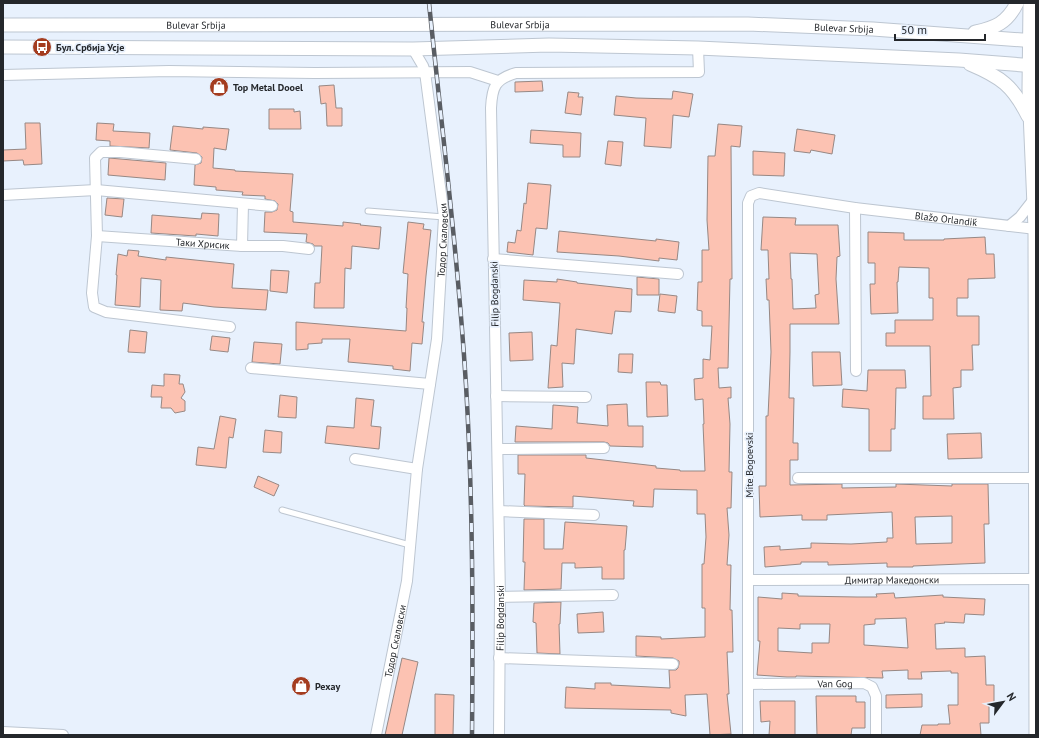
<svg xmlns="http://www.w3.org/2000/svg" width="1039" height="738" viewBox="0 0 1039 738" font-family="'PT Sans',sans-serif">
<rect width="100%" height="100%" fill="#e8f1fd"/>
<path fill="#fcc2b2" stroke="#978884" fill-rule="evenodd" d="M542,81L543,91L515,92V82Z
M334,85L336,108H342V126H327L326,103L321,104L319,86Z
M673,91L693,94L689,117L673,115L671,148L644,146L646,118L614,115L616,96L636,98L672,99Z
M568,92L579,93L578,97H583L581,115L565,113Z
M269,109H294V112L300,111L301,129H269Z
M25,123H40L42,164L24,165L23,160L3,161V150L26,149Z
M97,123L114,124L113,131L150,133L149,148L110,146V141L96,140Z
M718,124L742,126L740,147L731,146L732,279H730L728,368H718L719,388L731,387V398H728L730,424L729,472H732L731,508H727L729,535L727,565H731L730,610H732L733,652H727L729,694H727L731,734L710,735L707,694L685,695L686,716L671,713V710L565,708L566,687L595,689V683H611V685L670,688L669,670H676L678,668L679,664V661L673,658L636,656V636L661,637V639L705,637V608H702V564H704L706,537L705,514H697V490L654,489L653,507L633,506L634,501L573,496V507L525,506L524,505L525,474H518V455H586V458L656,466V468L680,470V471H705L703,424H704L703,399L695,400L694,379L703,378V359L710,360L712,326H702V311L697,310L698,282H702V250H709L707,220L708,156H715Z
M173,126L203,129V127L229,129L226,150L214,148L213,168L235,170V171L293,174L290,211L293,212V222L343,226V222L361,224L360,225L381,227L379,249L352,246L351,269L345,268L344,308H314L315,283H320L322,246H314L313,244L306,242L307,234L264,232L265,212H272L277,210L278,204L275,201L265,199V196L242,195L243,192L216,190V187L194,185L195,165L201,163L202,157L197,153L170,150Z
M797,129L835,135L832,154L811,150L810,153L794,151Z
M531,130L581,133L580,157H563V145L530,143Z
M608,141L623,142L621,166L605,164Z
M753,151L785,153L784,176L753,175Z
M109,158L166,163L165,180L108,175Z
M528,183L551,185L547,229L536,228L533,255L507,252L508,242L515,243L517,230L521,231L524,203L526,204Z
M107,198L124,199L122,217L105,215Z
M202,213L219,214L218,236L196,234V236L151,233L152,215L201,219Z
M763,217L796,218L795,225H838L840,256L837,257L836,279L839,324H790V352L789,398H794L793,443H798V460H790V485L842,484V488L896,487V484L952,486V484H988L989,524H984L985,563L913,566V567H887V563L828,565V562H801V564L765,567L764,547L780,546V550L811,548V543L851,544L887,542V538H893L892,512L827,515V520H802V515L760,517L759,486H766V416H768L771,352L769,300H767L766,279H769L768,250H761ZM790,253L817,254L819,294L815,295L816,308L793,309L792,279H791ZM952,516V543L916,544L915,517Z
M408,222L424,224L423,229L431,230L426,276L422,322H424L422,344L412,343L410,371L393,369V366L348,362L350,339H322V343L308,344V349L296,350V322L406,331L407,308H406L408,274L403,273Z
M559,231L656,241V239L679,242L677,260L659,258V261L619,256L557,252Z
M868,232L904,233V240H944V239L985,237L986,254H994L995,278L968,279V298H957V316H979V345H972L973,370H961V387L953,388L954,419H923V396H931L930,346H886V333H895V320H933V298H929V268L899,267L898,282H897L898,313L871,314L870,284H875V263H868Z
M128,250L139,251L138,256L166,260V257L234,264L232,288L268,290L266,310L214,307L183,303L182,311L160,310L161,280L141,278L140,307L115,305L117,275H116L118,254L127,256Z
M271,270L289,271L287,293L270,291Z
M637,277L659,279V295H637Z
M557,279L577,282V283L632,289L631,312L615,311L612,334L576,329L574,364L562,363L563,387L548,388L551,345L557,346L560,303L523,300L524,280L557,282Z
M660,294L677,296L675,313L658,311Z
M130,330L147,332L145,353L128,352Z
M532,332L533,360L510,361L509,333Z
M212,336L230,338L228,352L210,350Z
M254,342L282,344L280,364L252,362Z
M812,352H840L842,385L813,386Z
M619,354H633L632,373L618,372Z
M868,370H905L906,388H896L895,429H891V451H869V409L842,407L843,389L867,391Z
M164,374L180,375L179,384H183L185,392L181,398L185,401V411L175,413L171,408H161L162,397H151L152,385L164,386Z
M646,382H660L661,385H667L668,416L647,417Z
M280,395L297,397L296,418L278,417Z
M356,398L374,400L371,426L381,427L379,449L325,443L327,426L354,428Z
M627,404L628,426H643V447L610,446L608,443L604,442H515L516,426L552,429L553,405L578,407L577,423L608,426L607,405Z
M220,416L236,419L233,438L229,437L226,468L196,465L198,447L214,449Z
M265,430L282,432L281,453L263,452Z
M981,433L982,458L948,459L947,434Z
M258,476L279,485L274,496L254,487Z
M524,519H544V549H563L565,522L627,526L625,550H624V579H602V567L575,568V563H562L561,589L524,590L525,562H523Z
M782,593L798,594V596L857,597H877L876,594L894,593L895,598L943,595V597L985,599L984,615L965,614L964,623L944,622L945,623L935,624L936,649L965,648V657L985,656L986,685H994V704H989V723H980L981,735H920L922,725H938V724H950L948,705H958V673H951V671L921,672L922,679H908V670L882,671L883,678L796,676V677H787L757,675L760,641H758V597L782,599ZM906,618L908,648L864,645V625L875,624V619ZM800,624H830L829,643H812V653L778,651V628L800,629Z
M561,602L560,624H559L560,654L537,653L536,623L533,622L534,603Z
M603,612L604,632L578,633L577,614Z
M402,658L418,662L402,735H385Z
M435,694L454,695L453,735H435Z
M922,694V707L886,708V695Z
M816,696H856V702H865V728H852L851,735H817Z
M760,701H795V735H769L770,721L761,722Z"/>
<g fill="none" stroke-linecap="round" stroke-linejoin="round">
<g stroke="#bdc6d1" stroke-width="7">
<path id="service" d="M368,211L444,217
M282,510L410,545"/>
</g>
<g stroke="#bdc6d1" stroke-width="12">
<g id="minor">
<path d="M3,75L169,71L315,73L470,72L498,81"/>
<path d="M196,159L120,152H101L95,158L97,236L92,293L94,307L106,312L230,327"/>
<path d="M3,195L96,190L272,206"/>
<path d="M855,208L856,371"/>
<path d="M1009,226L1020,217L1034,199"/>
<path id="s1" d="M97,236L242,246H283L309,249"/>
<path d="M242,246L243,204"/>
<path d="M493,259L678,274"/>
<path d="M251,368L430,384"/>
<path d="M496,396L586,397"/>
<path d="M498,449L604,448"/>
<path d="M355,459L417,469"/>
<path d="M798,478H1035"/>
<path d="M499,511L594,515"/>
<path id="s2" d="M749,580L1036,579"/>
<path d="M500,597L613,595"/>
<path d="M499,658L673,664"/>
<path id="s3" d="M748,684L864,683L872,687L876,696V735"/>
<path d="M3,732L63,735"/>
<path id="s4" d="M376,735L407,581L417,469L437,339L444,217L425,72L423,66L413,49"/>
<path id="s5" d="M499,735L500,597L491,108C492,87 495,79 516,73L699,72L698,48"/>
<path id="s6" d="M748,735V203L751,196L759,193L855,208L1036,229"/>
</g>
</g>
<g stroke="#bdc6d1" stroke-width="15">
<g id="tertiary">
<path d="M1030,3L1029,89L1035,229L1036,735"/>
<path id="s7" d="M3,25L748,24L873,29L1036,41"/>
<path d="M975,32C995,28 1007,23 1017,3"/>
<path d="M3,47L413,49L549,45L698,48L959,60L1036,66"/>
<path d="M970,64C1001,77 1013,86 1028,116"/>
</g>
</g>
<use href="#service" stroke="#fff" stroke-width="5"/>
<use href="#minor" stroke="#fff" stroke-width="10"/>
<use href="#tertiary" stroke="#fff" stroke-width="13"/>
<g stroke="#595d63" stroke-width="4.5">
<path id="rail" d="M429,3C442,130 458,257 466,385C473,501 473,618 472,735"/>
</g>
<use href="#rail" stroke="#e8f1fd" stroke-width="3" stroke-dasharray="9" stroke-linecap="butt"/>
</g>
<defs>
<g id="bus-disc" transform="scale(1)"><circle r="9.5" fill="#a43c1f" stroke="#e8f1fd"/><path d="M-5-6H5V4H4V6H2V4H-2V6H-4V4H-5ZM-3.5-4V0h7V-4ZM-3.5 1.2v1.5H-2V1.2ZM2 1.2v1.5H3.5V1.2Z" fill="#fff"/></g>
<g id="shop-disc" transform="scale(1)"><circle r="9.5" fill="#a43c1f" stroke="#e8f1fd"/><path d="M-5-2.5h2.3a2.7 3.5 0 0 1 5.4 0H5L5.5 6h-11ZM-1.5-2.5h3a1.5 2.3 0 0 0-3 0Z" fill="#fff"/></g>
</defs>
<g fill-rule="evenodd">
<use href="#bus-disc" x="42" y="47"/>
<use href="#shop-disc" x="219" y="87"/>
<use href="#shop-disc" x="301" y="686"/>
</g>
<g text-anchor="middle" stroke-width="3.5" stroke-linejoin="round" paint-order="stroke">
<g font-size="10" fill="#24272b" stroke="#e8f1fd">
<text dy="4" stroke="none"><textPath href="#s7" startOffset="517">Bulevar Srbija</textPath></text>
<text dy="4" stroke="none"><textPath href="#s7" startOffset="193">Bulevar Srbija</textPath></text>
<text dy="4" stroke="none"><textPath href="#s7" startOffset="841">Bulevar Srbija</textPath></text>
<text dy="4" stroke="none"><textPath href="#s6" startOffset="737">Blažo Orlandiḱ</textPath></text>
<text dy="4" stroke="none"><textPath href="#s4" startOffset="500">Тодор Скаловски</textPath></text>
<text dy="4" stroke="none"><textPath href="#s1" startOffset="106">Таки Хрисик</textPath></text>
<text transform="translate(494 294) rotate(-91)" y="4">Filip Bogdanski</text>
<text transform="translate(749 465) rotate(-90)" y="4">Mite Bogoevski</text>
<text dy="4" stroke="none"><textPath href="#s2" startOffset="143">Димитар Македонски</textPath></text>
<text dy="4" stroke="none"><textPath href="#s5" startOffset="117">Filip Bogdanski</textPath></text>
<text dy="4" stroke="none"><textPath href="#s4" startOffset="96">Тодор Скаловски</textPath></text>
<text dy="4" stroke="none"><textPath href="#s3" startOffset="87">Van Gog</textPath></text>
</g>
<g font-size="10" font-weight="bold" fill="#24272b" stroke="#e8f1fd" text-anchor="start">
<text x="56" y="51">Бул. Србија Усје</text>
<text x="233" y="91">Top Metal Dooel</text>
<text x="315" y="690">Рехау</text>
</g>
</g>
<rect width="1039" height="738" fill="none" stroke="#24272b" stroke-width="8"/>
<g transform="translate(1003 702) rotate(58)" stroke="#e8f1fd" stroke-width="3" paint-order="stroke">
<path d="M0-3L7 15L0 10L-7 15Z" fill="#24272b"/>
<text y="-6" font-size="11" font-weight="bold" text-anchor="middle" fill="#24272b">N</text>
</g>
<path d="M895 34v6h90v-6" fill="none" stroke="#24272b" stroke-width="2"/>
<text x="901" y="34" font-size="12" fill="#24272b" stroke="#e8f1fd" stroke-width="3" paint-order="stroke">50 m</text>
</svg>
